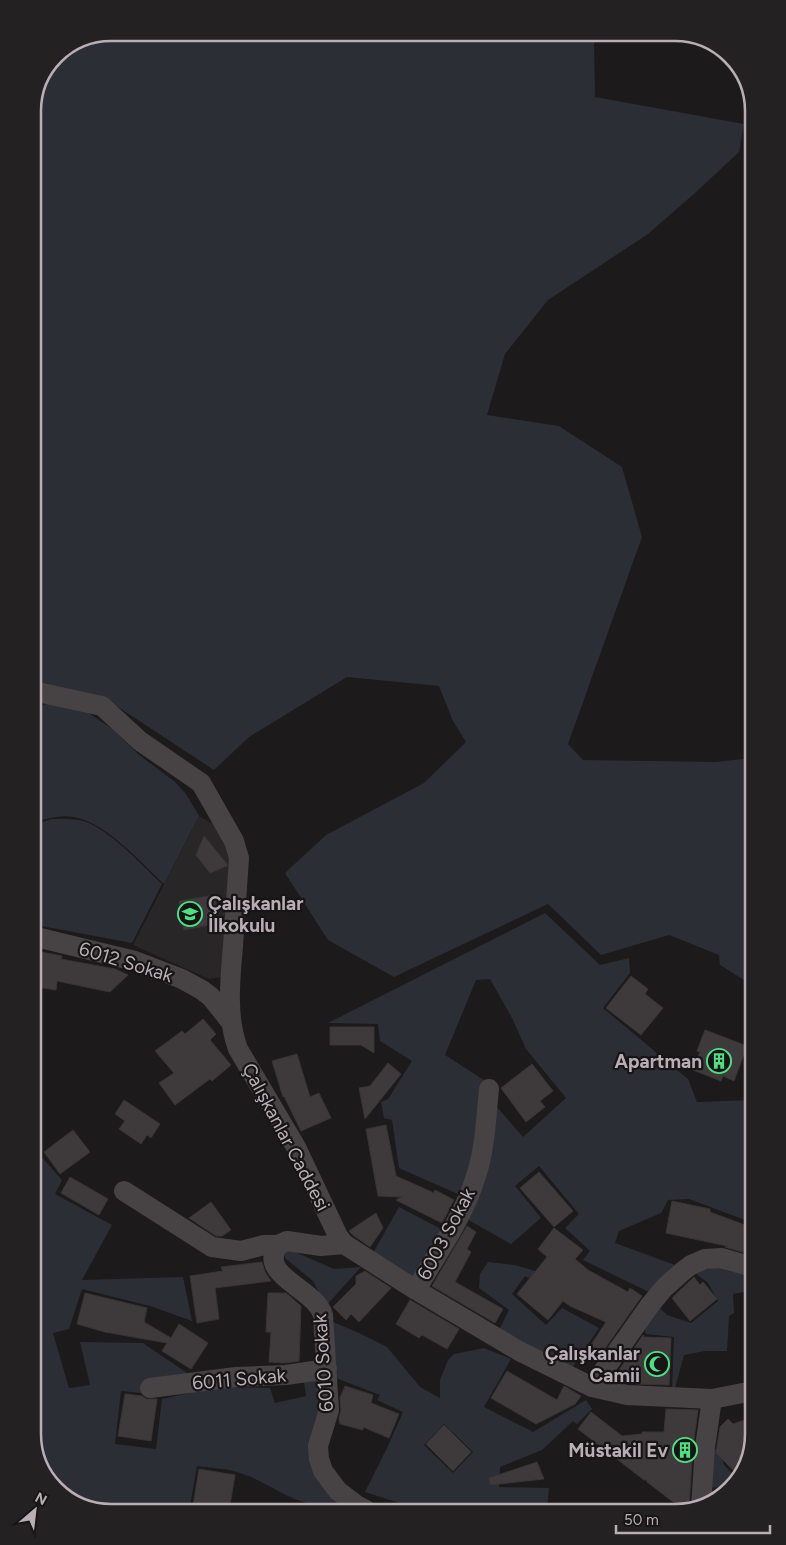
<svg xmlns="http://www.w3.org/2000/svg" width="786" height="1545" font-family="Figtree,sans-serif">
<rect width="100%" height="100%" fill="#1c1a1a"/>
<!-- built -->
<path fill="#292627" d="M199,816L216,826L235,857L227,976L209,979L133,945Z"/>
<!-- green -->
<path fill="#2c2e35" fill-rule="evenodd" d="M112,33H594L595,97L744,124L739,152L695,193L648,234L548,300L505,354L487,415L559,426L622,467L642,537L568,744L583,760L716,762L751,758L752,985L720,965L719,955L669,935L601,955L548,904L394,977L328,940L285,873L326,835L424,783L466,742L453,721L439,686L347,677L249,737L214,770L106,699L35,686L33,107L56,55Z
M54,703L84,710L114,730L138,754L175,782L186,794L199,816L164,884C140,862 107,823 74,817C61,815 48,818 36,822L35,706Z
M52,819C65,819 79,818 91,824C118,838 140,864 162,884L132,943L36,925V824Z
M545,913L600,965L629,958L630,973L603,1008L688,1079L697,1102L752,1100L753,1223L689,1199L668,1200L661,1213L619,1231L615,1243L675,1265L651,1293L583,1260L590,1251L565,1228L579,1214L539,1166L515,1186L541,1218L511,1244L465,1218L497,1107L523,1137L566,1098L526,1049L512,1018L490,979L476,980L445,1055L487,1082L474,1160L460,1195L399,1168L392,1120L384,1118L381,1102L388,1099L412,1061L380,1041L378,1024L328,1023Z
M38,1153L62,1180L55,1194L112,1225L82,1280L183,1277L192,1321L150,1306L82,1289L69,1329L53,1333L69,1388L90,1385L80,1342L143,1343L193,1377L142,1393L121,1391L115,1444L156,1449L162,1399L199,1391L232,1387L270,1388L275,1403L306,1396L304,1382L318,1378L319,1421L338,1503C298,1512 275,1484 240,1473C226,1468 211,1468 197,1466L189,1512H107L68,1499L38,1444Z
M399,1207L443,1230L415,1278L373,1253Z
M285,1251H293L334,1269L361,1267L326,1306L313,1281L286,1259L284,1255Z
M488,1262L515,1265L552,1276L544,1287L525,1276L512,1294L546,1325L562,1308L599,1328L572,1368L499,1330L509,1310L479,1288L480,1274Z
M716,1266H730L753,1277V1290L733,1294L734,1313L729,1316L727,1351H705L684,1355L675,1388H672L674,1337L646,1334L643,1327L660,1308L667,1315L691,1323L718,1301L708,1283L695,1273Z
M333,1322L359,1333L387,1347L420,1387L440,1398V1380L448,1360L454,1354L484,1348L511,1359L484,1407L533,1432L586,1400L592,1409L577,1424L573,1421L542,1450L500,1467L499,1487L549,1488L547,1508L418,1509L365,1492L387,1448L403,1412L377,1400L380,1395L336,1378ZM444,1424L473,1452L453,1473L424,1445Z
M711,1445L721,1454L724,1465L738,1479L729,1486L708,1488Z"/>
<!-- building -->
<path fill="#3e3a3c" stroke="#373435" d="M204,836L227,864V866L210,873L196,855Z
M214,895L219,923L184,930L179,901Z
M36,951L62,956L61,959L115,969L128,975L110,992L57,981L56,990L36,987Z
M631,976L648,989L645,994L663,1008L641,1035L606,1008Z
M203,1019L216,1034L210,1040L231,1065L212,1081L210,1079L175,1105L159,1083L174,1073L155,1051L182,1031L185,1034Z
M330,1027H374V1053L361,1045H330Z
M705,1030L747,1046L734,1081L723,1076L721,1081L693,1070L700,1052L697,1051Z
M297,1054L310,1097L319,1093L331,1118L301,1131L284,1096L283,1097L272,1061Z
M388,1063L401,1074L365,1119L359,1088L370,1086Z
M532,1064L553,1091L540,1101L545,1107L526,1122L501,1088Z
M124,1100L160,1124L151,1138L147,1135L141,1144L119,1129L125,1121L115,1114Z
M386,1125L396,1176L434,1193L435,1190L454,1200L442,1223L396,1200L402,1197L378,1196L366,1129Z
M73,1130L90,1152L60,1174L44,1152Z
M539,1172L573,1211L554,1227L520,1188Z
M70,1177L108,1199L99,1215L61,1193Z
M672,1201L710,1209V1212L753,1228V1255L725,1247L727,1246L666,1233Z
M211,1202L231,1230L222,1236H216L189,1218Z
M376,1213L383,1228L370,1247L354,1236L349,1231Z
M467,1226L476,1232L467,1249L471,1252L455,1282L503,1309L495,1323L432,1286Z
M554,1228L583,1250L575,1259L588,1270L628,1292L630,1288L642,1296L596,1361L591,1358L595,1352L589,1348L606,1322L570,1306L563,1301L548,1320L517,1294L547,1257L538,1249Z
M262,1262L265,1272L271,1281L215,1288L219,1319L197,1323L190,1276L223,1271L221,1267Z
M365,1271L391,1288L359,1322L351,1314L346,1320L333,1307L356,1284V1276Z
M694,1277L700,1285L703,1282L717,1299L690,1321L672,1298Z
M85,1293L147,1308L144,1322L171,1338L179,1324L208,1343L191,1369L162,1351L167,1343L105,1332L77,1324Z
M268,1293H286L301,1306L299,1361L284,1363L269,1362L271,1332H266Z
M410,1300L459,1329L447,1349L422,1335L419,1338L396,1324Z
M643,1335L644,1337L671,1338L669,1385L637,1384L615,1376Z
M507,1371L557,1400L564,1386L581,1396L575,1404L536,1424L491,1398Z
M345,1386L373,1395L371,1403L399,1414L389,1438L363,1427V1430L340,1424L339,1418L341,1410L340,1398Z
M125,1394L142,1396L146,1399H157L151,1441L118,1436Z
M666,1409L698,1410L693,1446L689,1506L677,1505L647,1482V1480H644L578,1429L591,1412L622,1436L642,1434V1432H664Z
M753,1417L754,1434L740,1477L716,1453L720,1427L728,1419L733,1424Z
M444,1425L471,1452L453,1471L426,1444Z
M537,1462L544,1479L490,1485L489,1478Z
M199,1469L235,1475L229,1511L192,1512Z"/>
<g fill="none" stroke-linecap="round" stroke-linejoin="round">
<!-- minor -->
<path stroke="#474244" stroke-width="20" d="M35,695L42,693L102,706L140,741L201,783L234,841L239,858C237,887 235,917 233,946C230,981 226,1016 238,1049L296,1147L338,1236L344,1244L416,1290L519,1351L592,1387L627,1395L712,1399L753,1391
M36,937L135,961L182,979L202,990L211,997L230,1021
M124,1191L212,1247L241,1251L264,1245H278
M278,1245C257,1276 315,1288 323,1315L329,1410L318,1446L319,1459L323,1471L338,1491L358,1506L366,1510
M278,1245L287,1241L321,1246L344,1244
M416,1290C436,1255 463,1218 475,1179C485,1151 486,1119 489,1089
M592,1387L650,1305L664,1288L683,1271L691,1265L705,1259L721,1258L753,1267
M150,1388L236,1377L286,1375L327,1369
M701,1507L705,1447L712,1399"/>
</g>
<!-- icons -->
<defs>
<symbol id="school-ring" viewBox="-11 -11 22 22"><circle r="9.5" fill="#171515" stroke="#4de183" stroke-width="1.5"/><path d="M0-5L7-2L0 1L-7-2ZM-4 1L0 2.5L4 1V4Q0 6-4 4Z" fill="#4de183"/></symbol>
<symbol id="building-ring" viewBox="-11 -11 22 22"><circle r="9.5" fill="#171515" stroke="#4de183" stroke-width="1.5"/><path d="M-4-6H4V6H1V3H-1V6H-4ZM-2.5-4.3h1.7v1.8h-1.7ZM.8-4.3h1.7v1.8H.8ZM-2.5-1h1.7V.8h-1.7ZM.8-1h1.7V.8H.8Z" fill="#4de183"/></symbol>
<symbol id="mosque-ring" viewBox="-11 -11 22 22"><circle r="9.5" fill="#171515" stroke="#4de183" stroke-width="1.5"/><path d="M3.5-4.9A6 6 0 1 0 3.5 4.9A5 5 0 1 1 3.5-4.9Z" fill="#4de183"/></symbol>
</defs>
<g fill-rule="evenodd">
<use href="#school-ring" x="176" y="900" width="28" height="28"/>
<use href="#building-ring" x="705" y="1047" width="28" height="28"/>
<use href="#mosque-ring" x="643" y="1350" width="28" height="28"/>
<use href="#building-ring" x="671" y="1436" width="28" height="28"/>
</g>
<g text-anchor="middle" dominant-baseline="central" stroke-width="4.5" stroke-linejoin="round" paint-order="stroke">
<!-- poi labels -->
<g font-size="19" font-weight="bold" fill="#baaeb5" stroke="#171515" text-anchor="end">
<text x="208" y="903" text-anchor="start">Çalışkanlar<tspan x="208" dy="22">İlkokulu</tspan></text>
<text x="702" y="1061">Apartman</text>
<text x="640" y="1353">Çalışkanlar<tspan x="640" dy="22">Camii</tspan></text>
<text x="668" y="1450">Müstakil Ev</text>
</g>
<!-- street labels -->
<g font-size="19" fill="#baaeb5" stroke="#171515">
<text transform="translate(126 962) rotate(17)">6012 Sokak</text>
<text transform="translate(286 1137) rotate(62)">Çalışkanlar Caddesi</text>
<text transform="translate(446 1234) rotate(-62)">6003 Sokak</text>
<text transform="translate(323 1363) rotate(-94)">6010 Sokak</text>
<text transform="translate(239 1379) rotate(-5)">6011 Sokak</text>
</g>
</g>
<!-- crop -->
<path d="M0 0H786V1545H0ZM111 41H675A70 70 0 0 1 745 111V1434A70 70 0 0 1 675 1504H111A70 70 0 0 1 41 1434V111A70 70 0 0 1 111 41Z" fill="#242122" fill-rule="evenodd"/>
<path fill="none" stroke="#baaeb5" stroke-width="2.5" d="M111 41H675A70 70 0 0 1 745 111V1434A70 70 0 0 1 675 1504H111A70 70 0 0 1 41 1434V111A70 70 0 0 1 111 41Z"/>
<!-- north arrow -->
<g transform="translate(35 1510) rotate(28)" stroke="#171515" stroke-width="4" paint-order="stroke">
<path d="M0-4L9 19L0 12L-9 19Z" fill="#baaeb5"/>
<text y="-8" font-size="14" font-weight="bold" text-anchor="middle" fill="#baaeb5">N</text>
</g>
<!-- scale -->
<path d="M616 1525v8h154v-8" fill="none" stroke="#baaeb5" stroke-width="2.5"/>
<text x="624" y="1525" font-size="15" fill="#baaeb5" stroke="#171515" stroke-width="4" paint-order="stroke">50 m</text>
</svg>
